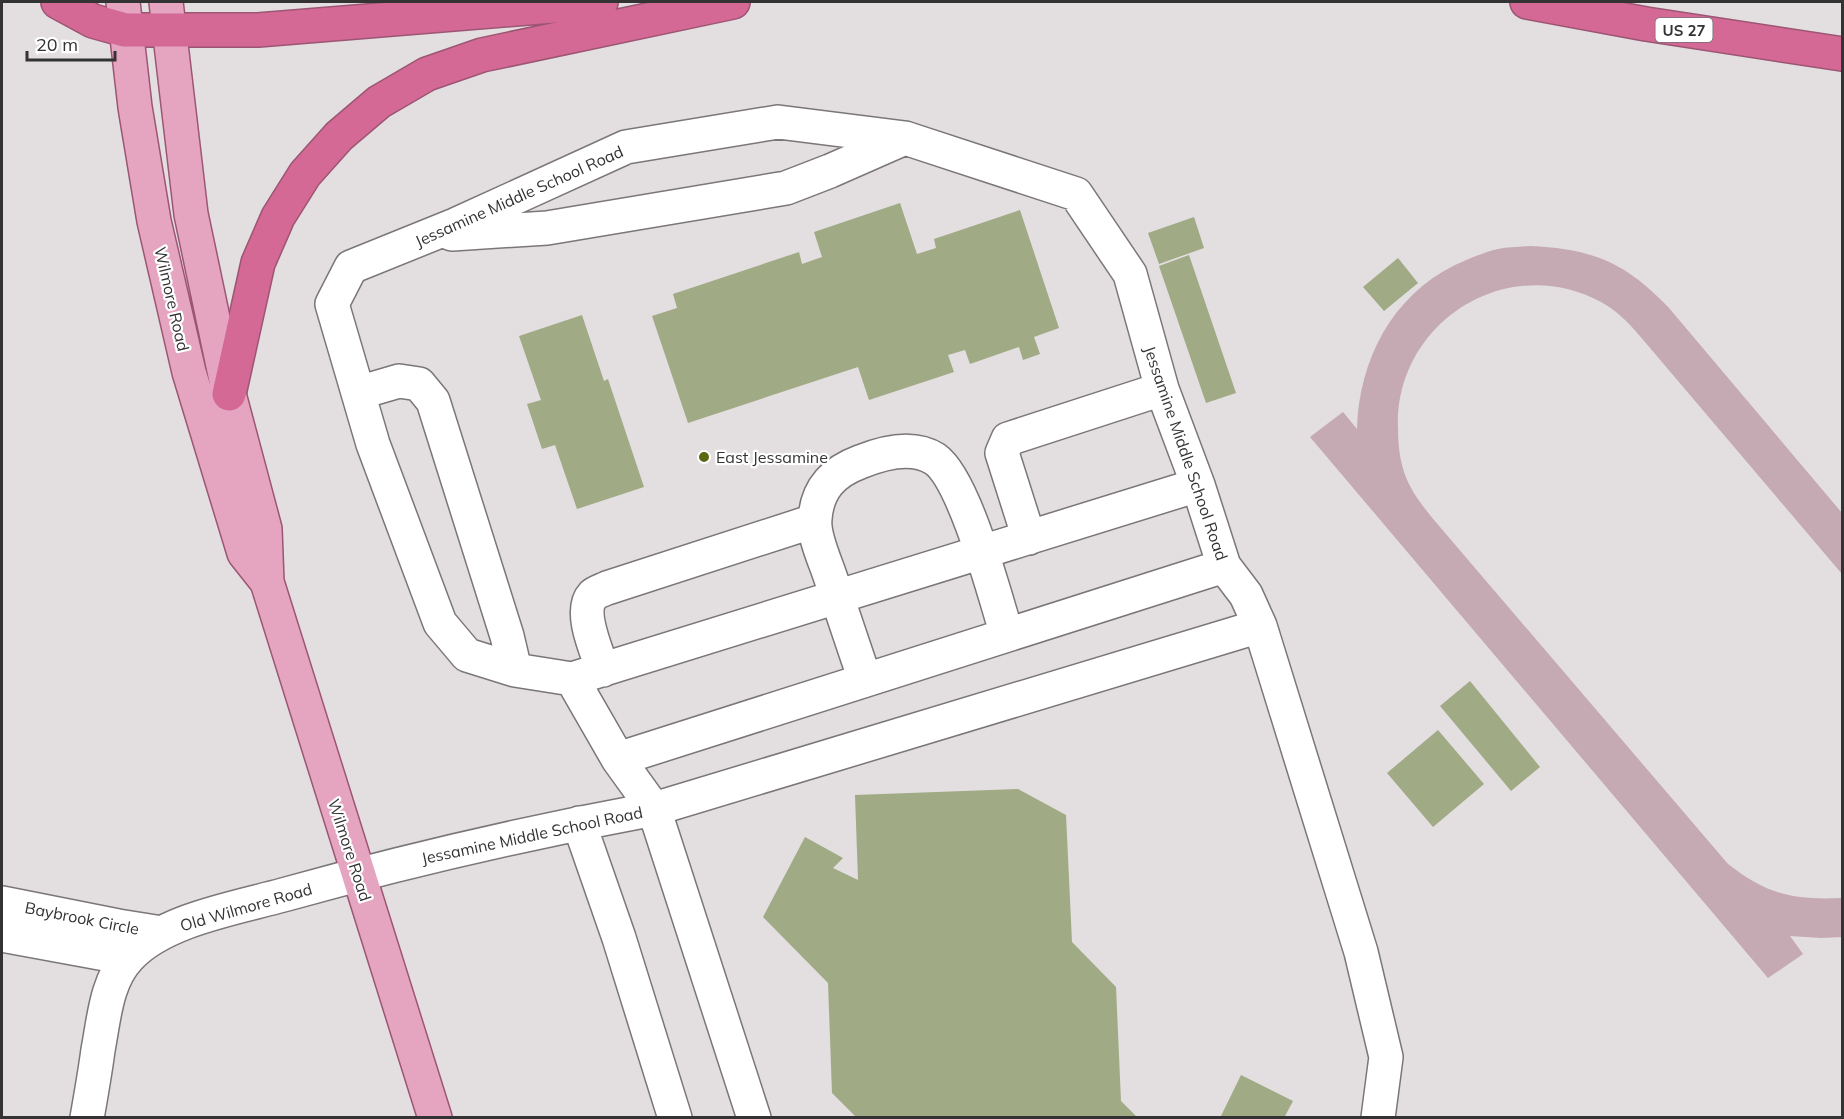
<svg xmlns="http://www.w3.org/2000/svg" width="1844" height="1119" font-family="Mulish,sans-serif">
<rect width="100%" height="100%" fill="#e3dee0"/>
<!-- green -->
<path fill="#c5a9b3" d="M1530,246C1593,249 1625,262 1669,308L1842,513V574L1639,335C1628,322 1616,310 1601,302C1507,251 1394,323 1398,429C1398,449 1401,469 1410,486C1416,498 1426,510 1434,520L1728,864C1768,895 1793,900 1842,898V937L1821,938L1790,936L1803,954L1768,978L1310,437L1343,412L1357,429C1359,360 1392,296 1455,265C1469,259 1484,252 1498,249C1508,247 1520,247 1530,246Z"/>
<!-- building -->
<path fill="#a0aa85" d="M900,203L917,254L936,248L934,239L1020,210L1059,328L1034,337L1040,354L1023,360L1019,347L970,364L965,350L948,355L954,372L869,400L858,367L688,423L652,316L677,308L673,294L799,252L802,264L822,257L814,232Z
M1194,217L1204,248L1159,264L1148,233Z
M1189,255L1236,393L1206,403L1159,266Z
M1398,258L1418,283L1384,311L1363,287Z
M582,315L604,381L608,379L644,487L577,509L555,445L542,449L527,404L541,400L519,336Z
M1470,681L1540,767L1511,791L1440,706Z
M1438,730L1484,784L1433,827L1387,773Z
M1018,789L1066,815L1072,942L1116,987L1121,1101L1138,1118H857L832,1093L828,983L763,917L805,837L843,858L833,868L858,880L855,795Z
M1241,1075L1293,1101L1284,1118H1220Z"/>
<g fill="none" stroke-linecap="round" stroke-linejoin="round">
<defs>
<path id="minor" d="M452,234L547,228L786,188L830,171L905,138
M358,393L399,381L419,384L433,401L507,636L515,670
M1029,538L1002,453L1008,439L1162,389
M603,670C597,652 578,611 593,595C596,592 603,590 607,588L814,521
M572,679L1198,485
M865,680C853,645 842,611 830,576C825,561 813,535 815,519C817,489 833,472 860,462C882,453 913,445 935,459C965,480 995,597 1007,635
M618,759L1224,566
M579,823L619,938L675,1118
M2,903L118,926L162,933
M2,935L127,958
M87,1118C91,1095 95,1073 98,1050C104,1019 106,981 129,957C163,920 236,908 283,895C405,861 530,832 654,809L618,759L572,679L515,670L467,655L440,623L373,444L332,304L351,267L455,225L626,147L778,122L905,138L1076,194L1130,274L1162,389L1198,485L1224,566L1246,595L1260,626L1361,952L1386,1057L1378,1118
M754,1118L654,809L1260,626"/>
<path id="major" d="M123,2L135,107L154,221L189,372L244,553L267,582
M166,2L191,214L229,394L265,529L267,582L435,1118"/>
<path id="highway" d="M58,2L93,21L125,30H258L601,2
M1527,2L1646,24L1842,54
M229,394L258,263L278,217L305,174L339,136L379,102L427,74L482,55L733,2"/>
</defs>
<!-- minor casing -->
<use href="#minor" stroke="#7b7678" stroke-width="36"/>
<!-- major casing -->
<use href="#major" stroke="#9c5673" stroke-width="36"/>
<!-- highway casing -->
<use href="#highway" stroke="#9c5673" stroke-width="36"/>
<!-- minor -->
<use href="#minor" stroke="#fff" stroke-width="33"/>
<!-- major -->
<use href="#major" stroke="#e5a5c0" stroke-width="33"/>
<!-- highway -->
<use href="#highway" stroke="#d46996" stroke-width="33"/>
</g>
<!-- markers -->
<circle fill="#596811" stroke="#fff" stroke-width="2" cx="704" cy="457" r="6"/>
<g text-anchor="middle" dominant-baseline="central" stroke-width="4.5" stroke-linejoin="round" paint-order="stroke">
<!-- shield labels -->
<rect fill="#fff" stroke="#717070" stroke-width="1.5" x="1655.5" y="18" width="57" height="24" rx="4.5"/>
<g font-size="15" font-weight="bold" fill="#343333">
<text x="1684" y="30">US 27</text>
</g>
<!-- street labels -->
<g font-size="16" fill="#343333" stroke="#fff">
<text transform="translate(519 196) rotate(-24)">Jessamine Middle School Road</text>
<text transform="translate(172 299) rotate(77)">Wilmore Road</text>
<text transform="translate(1186 453) rotate(71)">Jessamine Middle School Road</text>
<text transform="translate(532 835) rotate(-12)">Jessamine Middle School Road</text>
<text transform="translate(350 850) rotate(72)">Wilmore Road</text>
<text transform="translate(246 907) rotate(-16)">Old Wilmore Road</text>
<text transform="translate(82 918) rotate(11)">Baybrook Circle</text>
</g>
<!-- poi labels -->
<g font-size="16" fill="#343333" stroke="#fff" text-anchor="start">
<text x="716" y="457">East Jessamine</text>
</g>
</g>
<!-- border -->
<rect width="1844" height="1119" fill="none" stroke="#343333" stroke-width="6"/>
<!-- scale -->
<path d="M27 51v9h88v-9" fill="none" stroke="#343333" stroke-width="3"/>
<text x="36" y="51" font-size="18" fill="#343333" stroke="#ffffff" stroke-width="4.5" paint-order="stroke">20 m</text>
</svg>
